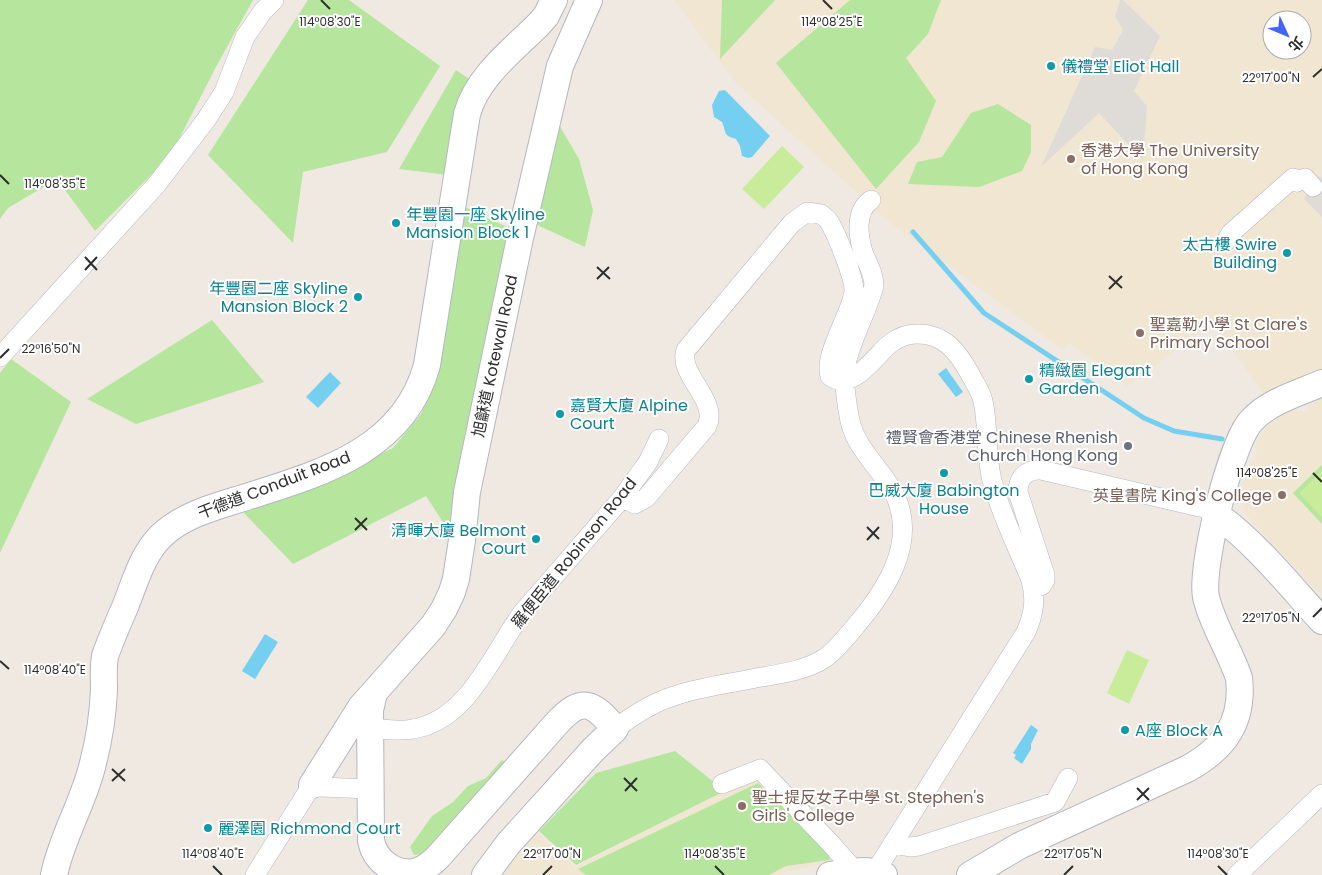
<svg xmlns="http://www.w3.org/2000/svg" width="1322" height="875" font-family="Poppins,'Noto Sans TC',sans-serif">
<rect width="100%" height="100%" fill="#efe9e1"/>
<!-- education -->
<path fill="#f0e6d1" fill-rule="evenodd" d="M674,0H1322V371L1263,393L1213,323L1127,386L1069,343L1062,349L888,221L735,82ZM1272,20H1302V50H1272Z
M1322,397V596L1243,512L1245,505L1241,493L1246,468L1257,457L1255,445L1265,428L1285,411L1294,409L1304,412L1317,399Z
M752,778H760L836,862L788,871L781,875H503L517,856L538,833L575,867Z"/>
<!-- green -->
<path fill="#b6e59e" d="M0,0H253L217,65L179,139L161,165L95,231L57,179L8,208L0,219Z
M308,0H349L440,66L387,152L303,172L293,243L208,155Z
M722,0H775L720,59Z
M850,0H941L928,34L906,58L936,101L919,142L876,189L776,63Z
M456,70L472,81L448,175L399,169Z
M998,104L1031,125V152L1022,171L979,187L908,184L917,162L942,157L971,113Z
M559,125L579,159L593,210L585,247L535,224Z
M465,207L513,230L450,533L426,496L293,564L243,512L268,504L393,448L421,414L437,379Z
M212,320L264,382L136,424L87,399Z
M11,359L71,402L0,553V373Z
M1322,465V524L1293,493Z
M675,751L725,791L576,865L539,831L596,773Z
M502,760L508,765L427,854L414,855L410,847L432,816L453,802L468,786L486,778Z
M758,783L830,854L829,860L786,866L769,875H586L578,869Z"/>
<!-- pitch -->
<path fill="#c9ec9a" d="M782,146L804,167L764,209L742,189Z
M1322,471V517L1299,493Z
M1127,650L1149,660L1129,704L1107,693Z"/>
<!-- plaza -->
<path fill="#dfdcd8" d="M1120,0H1123L1160,36L1134,91L1147,106L1143,160L1099,113L1041,167L1095,47L1112,50L1123,30L1115,17Z
M1320,176L1322,178V217L1304,199Z"/>
<!-- water -->
<path fill="#75cff0" d="M725,90L770,136L752,157L748,158L742,156L740,146L736,139C722,135 727,133 722,122L714,117L712,105L719,91Z
M946,368L963,392L956,397L938,374Z
M330,372L341,383L318,408L306,397Z
M265,634L278,642L255,679L242,671Z
M1031,725L1038,730L1031,744V749L1022,764L1014,758L1016,755L1013,753Z"/>
<g fill="none" stroke-linecap="round" stroke-linejoin="round">
<!-- stream -->
<path stroke="#75cff0" stroke-width="5" d="M913,232L984,313L1144,418L1174,431L1222,439"/>
<defs>
<path id="street" d="M1226,241L1231,233L1293,178L1297,182L1305,178L1313,187
M0,357L157,184L206,120L224,92L245,37L263,11L274,0
M622,498L635,504L646,498L707,426C719,400 677,374 686,350L792,223L807,212L821,214L828,220C836,232 855,279 854,292C851,314 823,356 830,376C853,393 876,354 891,343C898,338 907,334 916,334C944,333 958,352 970,374C975,383 981,392 983,401C989,429 985,457 993,484C1002,517 1018,548 1031,580C1036,599 1034,614 1026,632L875,872
M1033,589L1042,585L1045,580V575L1018,492C1018,477 1027,469 1041,470L1204,508L1217,515
M370,728C384,729 399,732 413,729C469,720 493,652 523,612L622,498L648,462L659,439
M615,729C632,716 650,704 671,697C698,687 728,684 756,678C779,674 805,671 825,658C836,650 845,639 854,628C884,593 918,544 895,495C882,469 857,451 850,421C847,406 843,380 846,364C852,337 867,312 874,286C874,273 867,263 863,252C858,235 855,211 871,200
M722,784L760,769L833,846L854,870
M893,844L910,847L919,846L1055,802L1068,778
M255,875L312,785L320,787L370,789
M1237,875L1322,794"/>
<path id="secondary" d="M1217,515C1257,544 1289,585 1322,621
M374,693L370,710L371,840C374,859 393,875 414,872C424,870 431,864 438,857L557,723C582,696 593,702 615,729L593,750L508,844L485,875
M312,785L361,707L433,626L444,609L452,592L456,579L462,540L467,492L520,238L560,66L589,0
M54,875C62,836 84,802 93,763C99,740 103,714 104,690C104,679 103,667 105,656C111,639 118,623 125,607C135,582 142,555 161,536C183,515 214,507 243,498C319,474 404,451 427,365L467,114C477,77 512,51 539,24L546,16L554,0
M830,875C848,872 866,868 884,875
M970,875L1019,846L1187,769C1224,749 1244,722 1239,678C1230,651 1212,624 1206,597C1200,567 1231,441 1252,420C1270,401 1299,393 1322,383"/>
</defs>
<!-- street casing -->
<use href="#street" stroke="#b4b7c1" stroke-width="20"/>
<!-- secondary casing -->
<use href="#secondary" stroke="#b4b7c1" stroke-width="28"/>
<!-- street -->
<use href="#street" stroke="#fff" stroke-width="19"/>
<!-- secondary -->
<use href="#secondary" stroke="#fff" stroke-width="26"/>
</g>
<!-- ticks -->
<path fill="none" stroke="#2e2e2e" stroke-width="2" d="M321,0L330,9M823,0L832,9M1313,77L1322,69M0,175L9,184M85,257L97,270M597,267L610,279M85,270L97,257M1109,276L1122,288M597,279L609,267M1109,289L1122,276M0,358L9,349M1313,473L1322,482M355,518L367,530M867,527L879,539M355,530L367,518M867,540L879,527M1313,617L1322,608M0,661L9,669M112,769L125,781M624,778L637,791M112,781L125,769M1137,788L1149,800M625,791L637,778M1137,800L1149,788M213,866L222,875M715,866L724,875M1218,866L1227,875M543,875L552,866M1064,875L1073,866"/>
<!-- markers -->
<g fill="#0f9aa8" stroke="#fff" stroke-width="2">
<circle cx="1051" cy="66" r="5"/>
<circle cx="396" cy="223" r="5"/>
<circle cx="1287" cy="253" r="5"/>
<circle cx="358" cy="297" r="5"/>
<circle cx="1029" cy="379" r="5"/>
<circle cx="560" cy="414" r="5"/>
<circle cx="944" cy="473" r="5"/>
<circle cx="536" cy="539" r="5"/>
<circle cx="1125" cy="730" r="5"/>
<circle cx="208" cy="828" r="5"/>
</g>
<g fill="#8d6e63" stroke="#fff" stroke-width="2">
<circle cx="1071" cy="159" r="5"/>
<circle cx="1140" cy="333" r="5"/>
<circle cx="1282" cy="495" r="5"/>
<circle cx="742" cy="806" r="5"/>
</g>
<circle fill="#6b7280" stroke="#fff" stroke-width="2" cx="1128" cy="446" r="5"/>
<g text-anchor="middle" dominant-baseline="central" stroke-width="4" stroke-linejoin="round" paint-order="stroke">
<!-- culture labels -->
<g font-size="16" fill="#0d838f" stroke="#fff" text-anchor="start">
<text x="1061" y="66">儀禮堂 Eliot Hall</text>
<text x="406" y="214">年豐園一座 Skyline<tspan x="406" dy="18">Mansion Block 1</tspan></text>
<text x="1277" y="244" text-anchor="end">太古樓 Swire<tspan x="1277" dy="18">Building</tspan></text>
<text x="348" y="288" text-anchor="end">年豐園二座 Skyline<tspan x="348" dy="18">Mansion Block 2</tspan></text>
<text x="1039" y="370">精緻園 Elegant<tspan x="1039" dy="18">Garden</tspan></text>
<text x="570" y="405">嘉賢大廈 Alpine<tspan x="570" dy="18">Court</tspan></text>
<text x="944" y="490" text-anchor="middle">巴威大廈 Babington<tspan x="944" dy="18">House</tspan></text>
<text x="526" y="530" text-anchor="end">清暉大廈 Belmont<tspan x="526" dy="18">Court</tspan></text>
<text x="1135" y="730">A座 Block A</text>
<text x="218" y="828">麗澤園 Richmond Court</text>
</g>
<!-- education labels -->
<g font-size="16" fill="#785e54" stroke="#fff" text-anchor="start">
<text x="1081" y="150">香港大學 The University<tspan x="1081" dy="18">of Hong Kong</tspan></text>
<text x="1150" y="324">聖嘉勒小學 St Clare's<tspan x="1150" dy="18">Primary School</tspan></text>
<text x="1272" y="495" text-anchor="end">英皇書院 King's College</text>
<text x="752" y="797">聖士提反女子中學 St. Stephen's<tspan x="752" dy="18">Girls' College</tspan></text>
</g>
<!-- street labels -->
<g font-size="16" fill="#2e2e2e" stroke="#fff">
<text transform="translate(495 356) rotate(-78)">旭龢道 Kotewall Road</text>
<text transform="translate(274 485) rotate(-21)">干德道 Conduit Road</text>
<text transform="translate(574 553) rotate(-51)">羅便臣道 Robinson Road</text>
</g>
<!-- worship labels -->
<g font-size="16" fill="#5b616d" stroke="#fff" text-anchor="end">
<text x="1118" y="437">禮賢會香港堂 Chinese Rhenish<tspan x="1118" dy="18">Church Hong Kong</tspan></text>
</g>
</g>
<g font-size="12" text-anchor="middle" fill="#2e2e2e" stroke="#fff" stroke-width="4" stroke-linejoin="round" paint-order="stroke">
<text x="330" y="26">114°08'30"E</text>
<text x="832" y="26">114°08'25"E</text>
<text x="1271" y="82">22°17'00"N</text>
<text x="55" y="188">114°08'35"E</text>
<text x="51" y="353">22°16'50"N</text>
<text x="1267" y="477">114°08'25"E</text>
<text x="1271" y="622">22°17'05"N</text>
<text x="55" y="674">114°08'40"E</text>
<text x="552" y="858">22°17'00"N</text>
<text x="1073" y="858">22°17'05"N</text>
<text x="213" y="858">114°08'40"E</text>
<text x="715" y="858">114°08'35"E</text>
<text x="1218" y="858">114°08'30"E</text>
</g>
<!-- north arrow -->
<g transform="translate(1287 35) rotate(134)"><circle r="24" fill="#ffffff" stroke="#ababab"/>
<path d="M0-4L9 19L0 12L-9 19Z" fill="#4264fb"/>
<text y="-8" font-size="14" font-weight="bold" text-anchor="middle" fill="#2e2e2e">北</text>
</g>
</svg>
